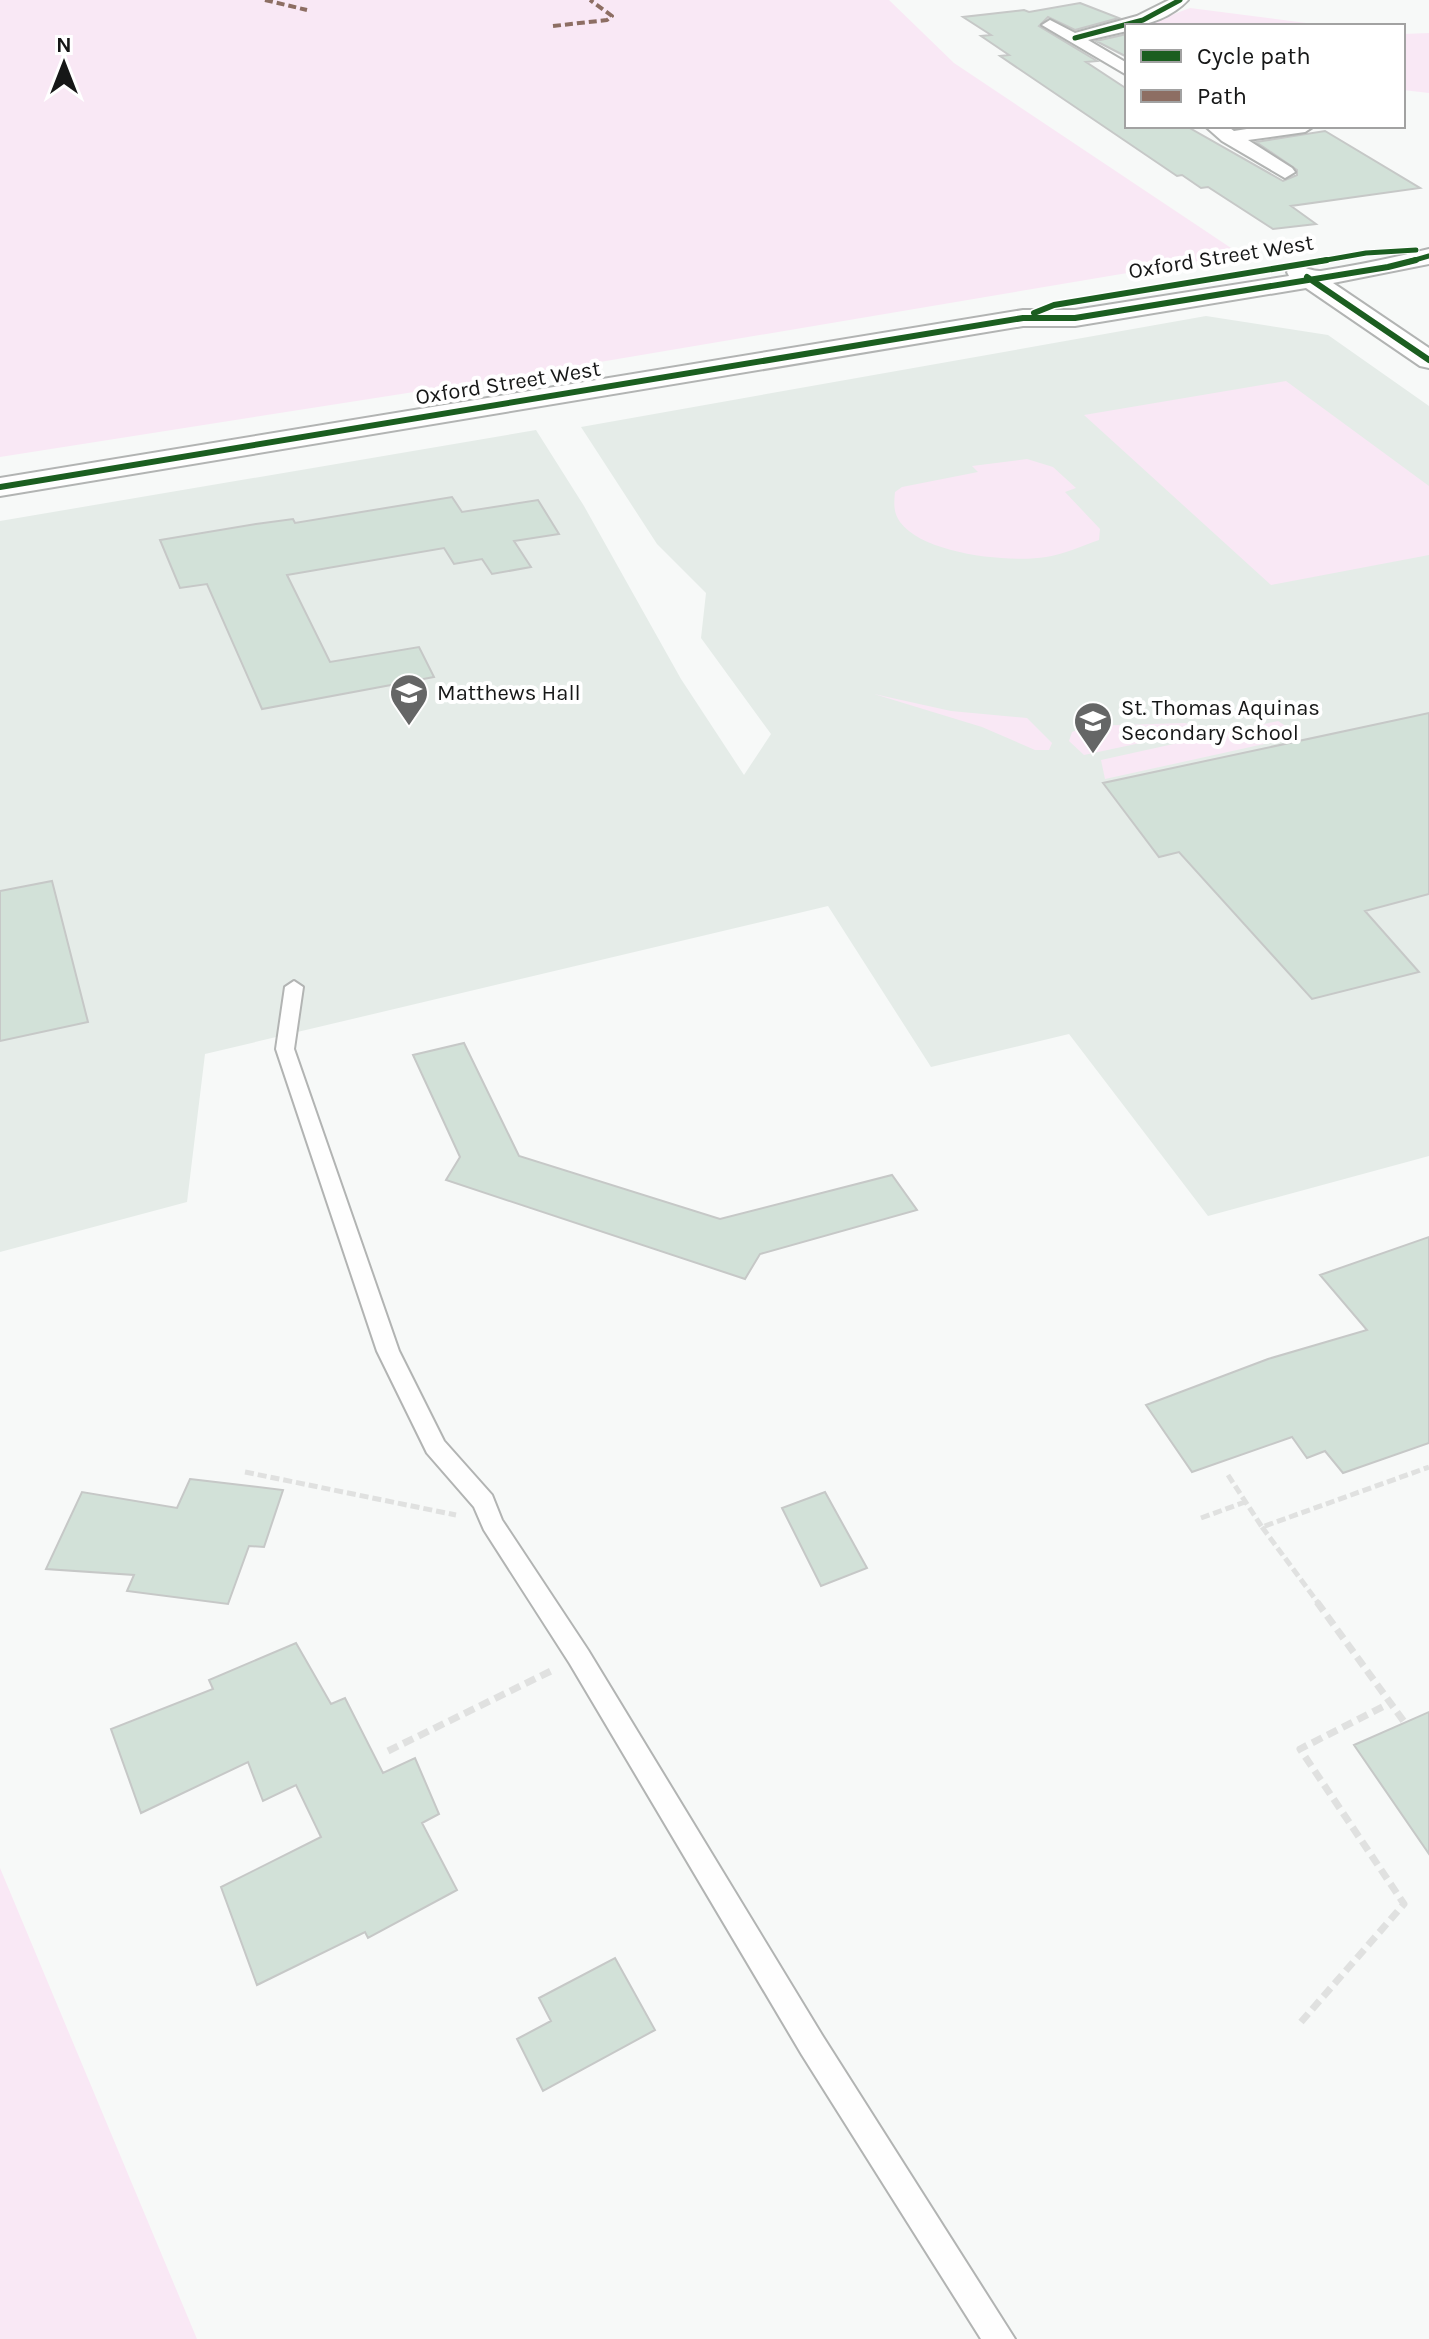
<svg xmlns="http://www.w3.org/2000/svg" width="1429" height="2339" font-family="Karla,sans-serif">
<rect width="100%" height="100%" fill="#f7f9f8"/>
<!-- built -->
<path fill="#e5ece8" d="M1206,316L1328,335L1429,406V1156L1208,1216L1069,1034L931,1067L828,906L205,1054L187,1202L0,1252V521L536,430L584,506L681,679L744,775L771,734L701,638L706,593L657,544L581,427Z"/>
<!-- green -->
<path fill="#f9e8f5" d="M0,0H889L954,63L1240,254L535,373L0,457Z
M1190,8L1329,26H1142Z
M1429,33V93L1403,90V34Z
M1286,381L1429,486V555L1271,585L1084,415Z
M1027,459L1053,467L1076,488L1065,492L1100,529L1099,540C1082,546 1064,554 1046,557C1009,563 923,554 900,522C893,512 894,503 895,492L902,487L978,472L972,466Z
M874,694L951,711L1027,718L1052,743L1049,750H1035L982,727Z
M1278,721L1301,736L1105,779L1101,760Z
M1185,723L1194,726L1192,732L1084,755L1069,741L1072,732L1088,726Z
M0,1868L197,2339H0Z"/>
<!-- building -->
<path fill="#d2e1d8" stroke="#c6c8c7" stroke-width="2" d="M1080,3L1119,18L1075,30L1048,17L1039,26L1097,61L1086,62L1127,89V126H1186L1283,181L1297,175V170L1256,142L1325,131L1420,188L1291,206L1316,224L1273,229L1208,187L1201,188L1182,175L1177,176L1000,56L1009,55L981,36L991,35L963,17L1024,10L1029,12Z
M1127,34V57L1096,41Z
M452,497L462,512L538,500L559,534L514,541L531,567L492,574L482,559L454,564L444,548L287,575L330,662L419,647L434,677L262,709L207,584L180,588L160,540L256,524L293,519L295,523Z
M1429,713V894L1365,911L1419,972L1312,999L1179,852L1159,857L1103,783Z
M52,881L88,1022L0,1041V891Z
M464,1043L519,1156L720,1219L892,1175L917,1210L760,1254L745,1279L446,1180L460,1157L413,1055Z
M1429,1237V1443L1343,1473L1325,1451L1307,1458L1292,1437L1192,1472L1146,1405L1268,1359L1367,1330L1320,1275Z
M190,1479L283,1490L264,1547L249,1546L228,1604L127,1591L134,1575L46,1569L82,1492L177,1508Z
M825,1492L867,1568L821,1586L782,1508Z
M296,1643L331,1704L345,1698L383,1773L415,1758L439,1814L422,1823L457,1890L368,1938L365,1932L257,1985L221,1887L321,1837L296,1785L263,1801L248,1762L141,1813L111,1729L213,1689L209,1680Z
M1429,1712V1854L1354,1745Z
M615,1958L655,2030L543,2091L517,2039L551,2021L539,1998Z"/>
<g fill="none" stroke-linecap="round" stroke-linejoin="round">
<defs>
<path id="lane" d="M294,981L303,987L294,1049L399,1351L444,1441L492,1495L502,1520L588,1650L822,2035L1015,2339H981L802,2055L570,1664L484,1530L474,1507L427,1453L377,1351L276,1049L285,987Z"/>
<path id="street" d="M1169,0H1188C1173,16 1149,26 1127,26V31L1088,40L1127,63V75L1042,25L1050,20L1075,33L1137,16Z
M1205,126H1227L1234,131L1266,126H1314L1305,132L1248,140L1292,168L1295,172L1285,178L1222,141Z"/>
<path id="secondary" d="M1429,249V264L1333,283L1429,348V368L1420,366L1306,288L1075,326H1023L0,496V478L1023,310H1075L1289,276L1287,272L1290,267C1303,264 1310,272 1321,271C1358,265 1393,258 1429,249Z"/>
</defs>
<!-- lane casing -->
<use href="#lane" stroke="#b2b4b3" stroke-width="4"/>
<!-- street casing -->
<use href="#street" stroke="#b2b4b3" stroke-width="4"/>
<!-- secondary casing -->
<use href="#secondary" stroke="#b2b4b3" stroke-width="4"/>
<!-- path-far1 -->
<path stroke="#e0e1e0" stroke-width="5" stroke-dasharray="9 4" stroke-linecap="butt" d="M245,1472L456,1515
M1228,1475L1262,1527L1429,1467
M1201,1518L1245,1502
M1262,1527L1319,1604"/>
<!-- path -->
<path stroke="#e0e1e0" stroke-width="7" stroke-dasharray="11 6" stroke-linecap="butt" d="M1317,1602L1405,1723
M388,1751L553,1670
M1301,2022L1404,1904L1300,1749L1390,1703"/>
<!-- lane -->
<use href="#lane" fill="#fefefe" fill-rule="evenodd"/>
<!-- street -->
<use href="#street" fill="#fefefe" fill-rule="evenodd"/>
<!-- secondary -->
<use href="#secondary" fill="#fefefe" fill-rule="evenodd"/>
<!-- quiet -->
<path stroke="#8d6e63" stroke-width="4" stroke-dasharray="8 4" stroke-linecap="butt" d="M265,0L307,10
M553,26L607,20L612,16L590,0"/>
<defs>
<path id="cycleway-far1" d="M1075,38L1143,20L1180,0
M1315,262L1366,253L1416,250
M1408,262L1429,256"/>
<path id="cycleway" d="M1307,277L1429,360
M1034,313L1054,305L1327,260
M0,487L1023,318H1075L1388,267L1416,260"/>
</defs>
<!-- cycleway-far1 casing -->
<use href="#cycleway-far1" stroke="#fff" stroke-width="7"/>
<!-- cycleway casing -->
<use href="#cycleway" stroke="#fff" stroke-width="9"/>
<!-- cycleway-far1 -->
<use href="#cycleway-far1" stroke="#1b5e20" stroke-width="5"/>
<!-- cycleway -->
<use href="#cycleway" stroke="#1b5e20" stroke-width="6"/>
</g>
<!-- icons -->
<defs>
<symbol id="school-pin" viewBox="-11 -11 22 30"><path d="M0 17L-7.5 6A9.5 9.5 0 1 1 7.5 6Z" fill="#656666" stroke="#fff"/><path d="M0-5L7-2L0 1L-7-2ZM-4 1L0 2.5L4 1V4Q0 6-4 4Z" fill="#fff"/></symbol>
</defs>
<g fill-rule="evenodd">
<use href="#school-pin" x="387" y="671" width="44" height="60"/>
<use href="#school-pin" x="1071" y="699" width="44" height="60"/>
</g>
<g text-anchor="middle" dominant-baseline="central" stroke-width="8" stroke-linejoin="round" paint-order="stroke">
<!-- far-street labels -->
<g font-size="22" fill="#161717" stroke="#fff">
<text transform="translate(1221 257) rotate(-9)">Oxford Street West</text>
<text transform="translate(508 383) rotate(-9)">Oxford Street West</text>
</g>
<!-- far-poi labels -->
<g font-size="22" fill="#161717" stroke="#fff" text-anchor="start">
<text x="437" y="693">Matthews Hall</text>
<text x="1121" y="708">St. Thomas Aquinas<tspan x="1121" dy="25">Secondary School</tspan></text>
</g>
</g>
<!-- legend -->
<rect x="1125" y="24" width="280" height="104" fill="#ffffff" stroke="#a2a2a2" stroke-width="2"/>
<rect x="1141" y="50" width="40" height="12" fill="#1b5e20" stroke="#a2a2a2" stroke-width="2"/>
<text x="1197" y="64" font-size="24" fill="#161717">Cycle path</text>
<rect x="1141" y="90" width="40" height="12" fill="#8d6e63" stroke="#a2a2a2" stroke-width="2"/>
<text x="1197" y="104" font-size="24" fill="#161717">Path</text>
<!-- north arrow -->
<g transform="translate(64 64)" stroke="#ffffff" stroke-width="6" paint-order="stroke">
<path d="M0-6L14 30L0 20L-14 30Z" fill="#161717"/>
<text y="-12" font-size="22" font-weight="bold" text-anchor="middle" fill="#161717">N</text>
</g>
</svg>
